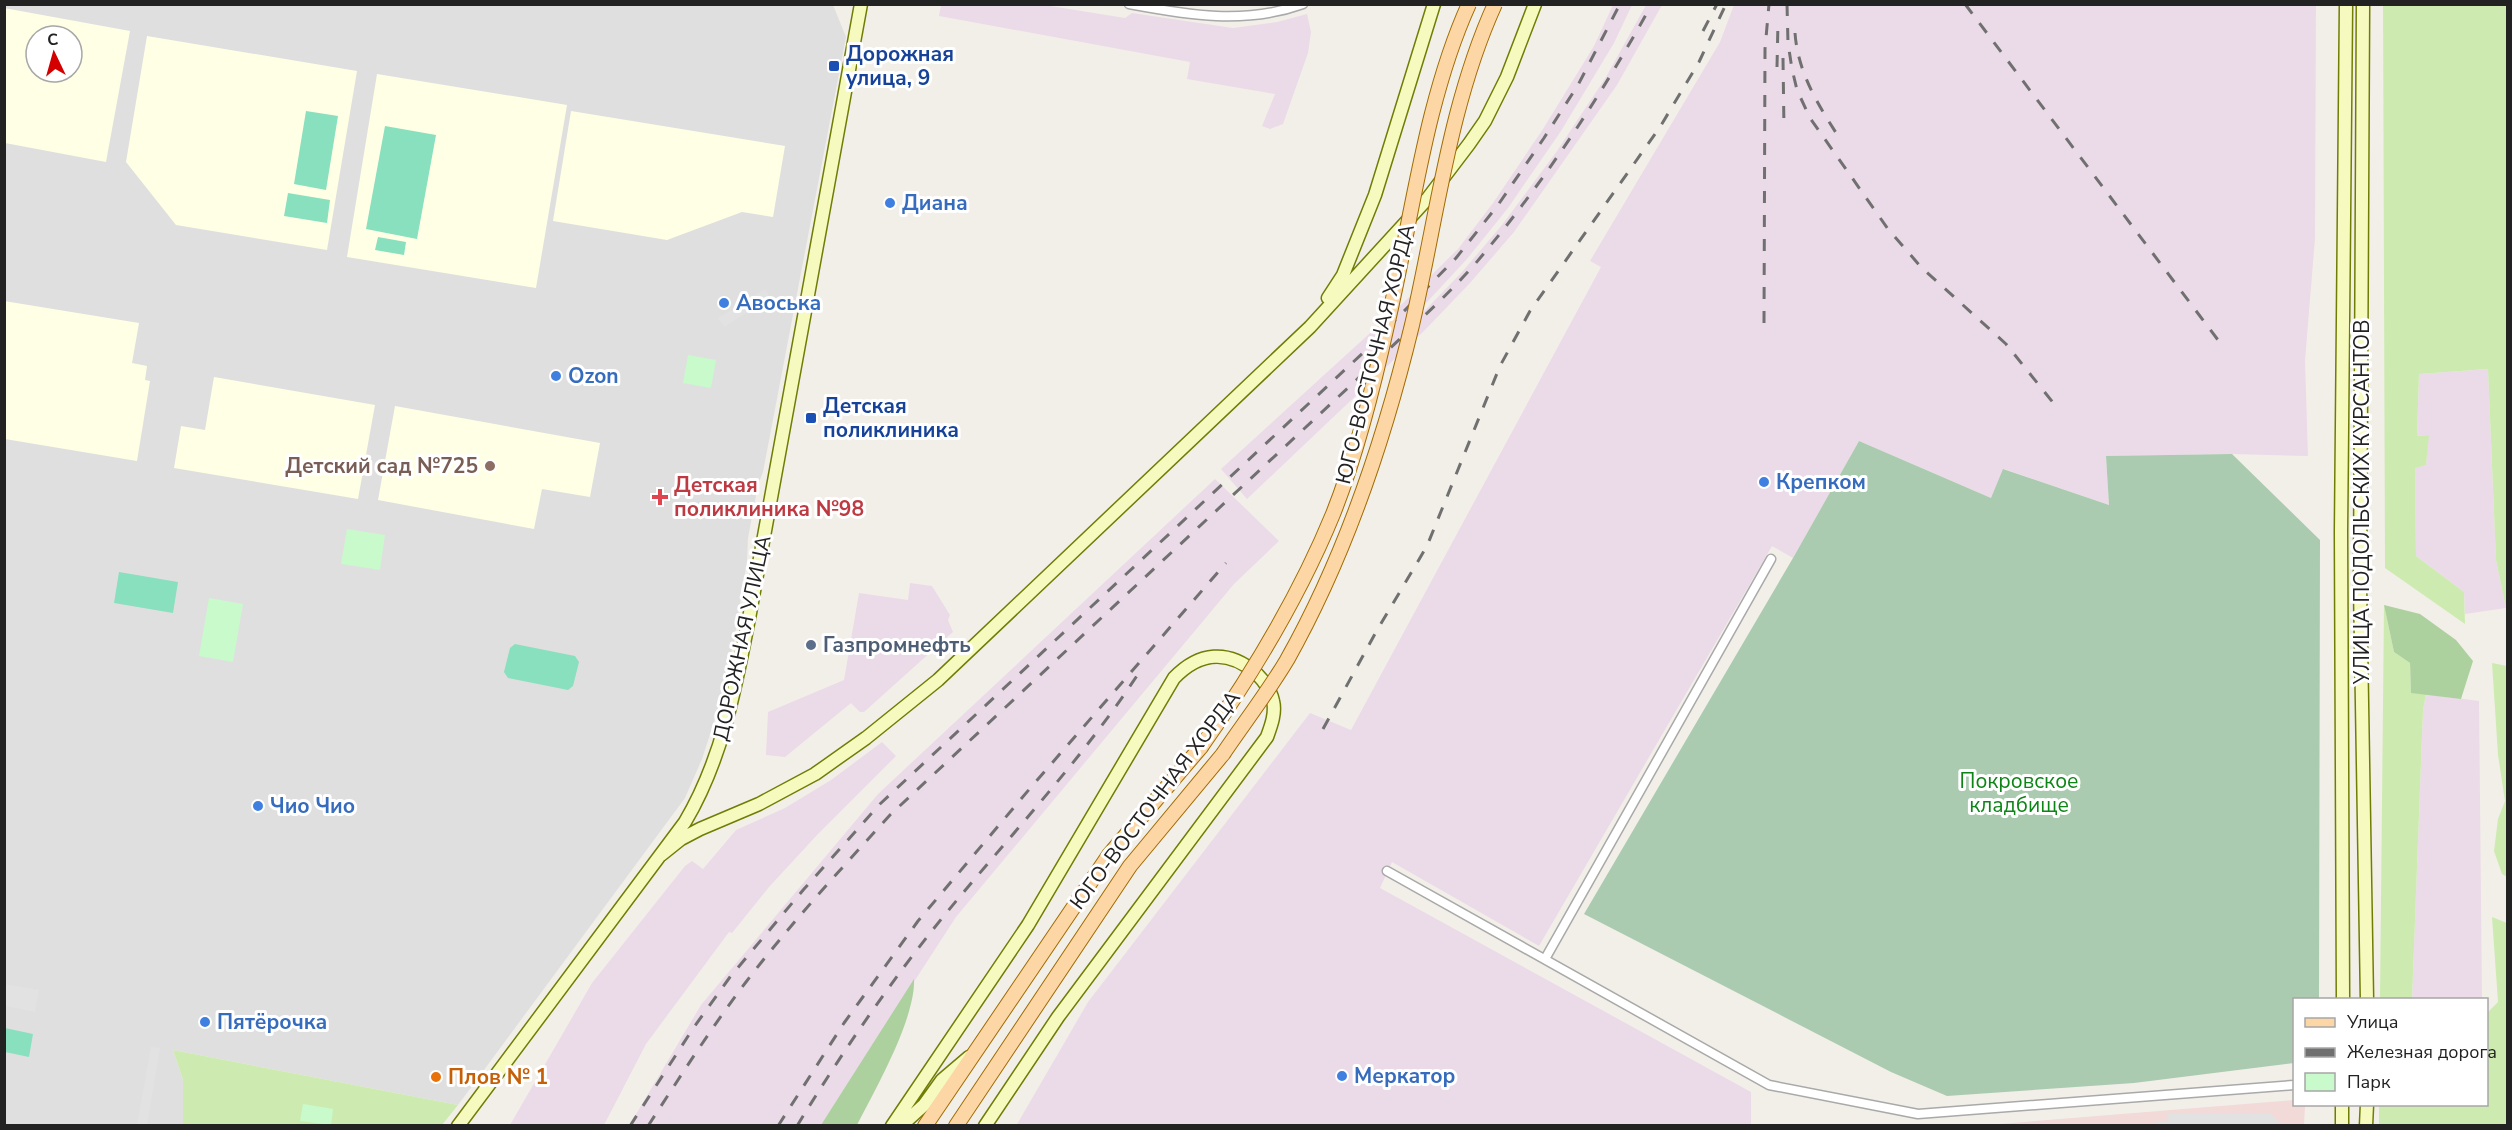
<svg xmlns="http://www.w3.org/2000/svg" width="2512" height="1130" font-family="'Nunito Sans',sans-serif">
<rect width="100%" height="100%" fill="#f2efe9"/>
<!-- residential -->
<path fill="#e0dfdf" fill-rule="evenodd" d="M5,5H833L846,37L763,472L758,485L748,538L747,561L734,641L717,713L702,759L685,798L458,1105L173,1050L183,1080V1125L5,1126ZM36,36H72V72H36Z"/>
<!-- commercial -->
<path fill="#f2dad9" d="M2294,1100V1104L2305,1106L2304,1125L1974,1126Z"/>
<!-- industrial -->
<path fill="#ebdbe8" d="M1038,4L1125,18L1132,13L1233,28L1277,22L1307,14L1311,32L1308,53L1283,124L1270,129L1262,126L1275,94L1187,79L1190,62L939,16L941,5Z
M1613,5H1632L1614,43L1561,131L1508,208L1467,259L1402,329L1405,331L1462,272L1502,225L1557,151L1606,77L1646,5H1662L1617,85L1514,232L1470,283L1424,331L1247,499L1221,469L1403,303L1458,249L1493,203L1543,129L1594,46Z
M1734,5H2316L2315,238L2305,361L2308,456L2232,454L2106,456L2109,505L2004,469L1991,498L1859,441L1793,558L1772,546L1539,946L1392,862L1380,888L1751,1092V1125L1016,1126L1088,1002L1310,713L1351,730L1601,267L1590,261L1720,42Z
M2488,369L2496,560L2506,608L2465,614L2464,592L2416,556L2415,467L2426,465L2428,435L2417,436L2419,374Z
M1215,479L1279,541L1234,584L956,917L821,1125L629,1126L701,1005L878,794Z
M910,583L932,586L950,615L948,620L953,632L864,712H860L851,703L785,757L766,755L768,712L844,680L859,593L908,600Z
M2426,694L2479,701L2482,999L2412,1000L2423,710Z
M882,742L896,756L817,835L769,887L732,933L729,932L646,1044L604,1125H510L592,983L685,866L692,861L703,869L736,830L785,808L831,780Z"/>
<!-- education -->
<path fill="#ffffe5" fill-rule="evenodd" d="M4,8L130,31L106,162L5,143ZM36,36H72V72H36Z
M147,36L357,71L327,250L176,225L126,162Z
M377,74L567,105L536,288L347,257Z
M571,111L785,146L773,217L742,212L667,240L553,221Z
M4,301L139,323L132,363L147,366L145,380L150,381L137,461L5,439Z
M214,377L375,405L358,499L174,468L181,426L205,430Z
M395,406L600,443L590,497L542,489L534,529L378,500Z"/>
<!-- grass -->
<path fill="#cdebb0" d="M2383,5H2507V613L2496,560L2488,369L2419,374L2417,436L2429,435L2426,465L2415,468L2416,556L2464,592L2465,624L2385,568Z
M2384,605L2394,652L2410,663L2411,692L2426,694L2423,710L2412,999L2380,1000Z
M2492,663L2507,666V877L2502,874L2494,851L2498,819L2505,801L2498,755Z
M2492,917L2507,923V1125H2379V1105L2486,1104L2487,1013L2498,1002Z
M173,1050L458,1105L442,1125H183V1080Z"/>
<!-- forest -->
<path fill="#add19e" d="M2384,605L2420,614L2456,640L2473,661L2461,699L2411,693L2410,663L2394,652Z
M914,979C916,1018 875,1090 857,1125H821Z"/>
<!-- cemetery -->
<path fill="#aacbaf" d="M1859,441L1991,498L2003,469L2109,505L2106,456L2232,454L2320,540L2319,999L2294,1000V1063L2134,1083L1947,1096L1891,1072L1584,914L1793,558Z"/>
<!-- park -->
<path fill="#c8facc" d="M688,355L716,360L711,388L683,383Z
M347,529L385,535L380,570L341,564Z
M209,598L243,604L233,662L199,656Z
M303,1104L333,1109L331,1125L300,1121Z"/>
<!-- pitch -->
<path fill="#88e0be" d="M306,111L338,116L326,190L294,184Z
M385,126L436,135L417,239L366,229Z
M288,193L330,200L327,223L284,216Z
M378,237L406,242L404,255L375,250Z
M119,572L178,582L173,613L114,603Z
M515,644L575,656L579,662L573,686L568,690L508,678L504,672L510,648Z
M5,1028L33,1034L29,1057L5,1052Z"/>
<!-- parking -->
<path fill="#e2e2e2" d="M765,289L770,298L724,327L718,318Z
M4,984L39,990L35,1012L5,1006Z
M151,1047L160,1048L147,1125H137Z
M2168,1114H2271L2282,1125H2155V1122H2168Z"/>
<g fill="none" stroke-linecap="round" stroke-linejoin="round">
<defs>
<path id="street" d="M1129,4C1188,15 1245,25 1303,4
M1387,871L1769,1085L1918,1114L2294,1085
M1545,959L1771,559"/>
<path id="secondary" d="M2363,4L2360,585L2367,1000
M1328,298L1343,275L1375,195L1434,4
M661,855L681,839L700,829L759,804L815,774L866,738L938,680L1310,327L1428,198L1469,144L1485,121L1507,77L1535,4
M2343,1000L2341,532L2346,4
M2342,1104V1126
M458,1126L685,822C723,758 736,685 750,613L861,4
M892,1126L1028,925L1174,678C1199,652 1228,649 1256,673C1263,680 1271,691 1273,701C1276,713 1271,726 1267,737L1058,1017L985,1126
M901,1126L924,1105L942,1080L969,1057
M2366,1126L2367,1104"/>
<path id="primary" d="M925,1126L1109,855L1201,747
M956,1126L1130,866L1223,754"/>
</defs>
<!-- street casing -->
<use href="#street" stroke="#a9a9a9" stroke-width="11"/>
<!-- secondary casing -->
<use href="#secondary" stroke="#707d05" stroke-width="15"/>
<!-- primary casing -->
<use href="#primary" stroke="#a06b00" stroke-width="16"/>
<!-- street -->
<use href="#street" stroke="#fff" stroke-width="8"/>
<!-- secondary -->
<use href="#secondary" stroke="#f7fabf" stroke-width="12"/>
<!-- primary -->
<use href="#primary" stroke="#fcd6a4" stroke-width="14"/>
<!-- rail -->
<path stroke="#707070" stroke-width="3" stroke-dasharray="12 12" stroke-linecap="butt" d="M1787,4L1788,43L1792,69L1797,90L1810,118L1888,229L1921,267L2006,344L2055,405
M1965,4L2221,344
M1703,31L1717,4
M1795,33C1798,74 1819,106 1840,139
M1783,58L1784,130
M1777,67L1778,22
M1764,323L1765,49L1769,4
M1323,729L1376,632L1427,546L1500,366L1530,311L1660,127L1699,62L1726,4
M630,1126L694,1027L730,977L804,889L880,804L1365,351L1456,258L1498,205L1544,138L1578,85L1620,4
M648,1126C680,1077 711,1028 746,982C791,923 841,869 890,815L1381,357C1413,326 1446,297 1475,264C1543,184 1601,96 1652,4
M778,1126L844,1023L918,921L1032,786L1226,563
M797,1126C841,1054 890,982 943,917C1010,835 1084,758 1142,668"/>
<defs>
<path id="primary-bridge" d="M1201,747C1253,673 1299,597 1333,514C1357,454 1374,385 1388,321C1412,219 1425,101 1469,4
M1223,754C1244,723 1268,692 1287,660C1346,555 1384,441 1412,325C1437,218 1449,105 1495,4"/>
</defs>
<!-- primary-bridge casing -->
<use href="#primary-bridge" stroke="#a06b00" stroke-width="16" stroke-linecap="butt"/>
<!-- primary-bridge -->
<use href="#primary-bridge" stroke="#fcd6a4" stroke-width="14"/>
</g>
<!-- markers -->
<g fill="#1a4fb4" stroke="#fff" stroke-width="2">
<rect x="828" y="60" width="12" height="12" rx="3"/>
<rect x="805" y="412" width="12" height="12" rx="3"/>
</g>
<g fill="#3f7fe0" stroke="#fff" stroke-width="2">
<circle cx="890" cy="203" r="6"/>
<circle cx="724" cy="303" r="6"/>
<circle cx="556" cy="376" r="6"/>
<circle cx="1764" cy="482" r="6"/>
<circle cx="258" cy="806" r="6"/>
<circle cx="205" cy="1022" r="6"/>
<circle cx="1342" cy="1076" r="6"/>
</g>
<circle fill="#8d6e63" stroke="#fff" stroke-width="2" cx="490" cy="466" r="6"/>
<path fill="#e0444e" stroke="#fff" stroke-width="2" d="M657 488h6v6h6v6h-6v6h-6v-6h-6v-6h6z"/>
<circle fill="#5c6f8a" stroke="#fff" stroke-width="2" cx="811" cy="645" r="6"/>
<circle fill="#e8710a" stroke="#fff" stroke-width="2" cx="436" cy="1077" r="6"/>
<g text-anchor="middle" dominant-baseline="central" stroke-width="6" stroke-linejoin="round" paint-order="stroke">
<!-- transit labels -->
<g font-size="21" font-weight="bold" fill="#164399" stroke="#fff" text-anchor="start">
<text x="846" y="54">Дорожная<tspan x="846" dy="24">улица, 9</tspan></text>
<text x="823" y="406">Детская<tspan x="823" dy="24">поликлиника</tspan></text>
</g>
<!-- shop labels -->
<g font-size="21" font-weight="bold" fill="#366cbe" stroke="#fff" text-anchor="start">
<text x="902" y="203">Диана</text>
<text x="736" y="303">Авоська</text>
<text x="568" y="376">Ozon</text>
<text x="1776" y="482">Крепком</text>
<text x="270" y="806">Чио Чио</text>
<text x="217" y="1022">Пятёрочка</text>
<text x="1354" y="1076">Меркатор</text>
</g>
<!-- street labels -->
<g font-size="21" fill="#222" stroke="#fff">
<text transform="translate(1375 354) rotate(-76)">ЮГО-ВОСТОЧНАЯ ХОРДА</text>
<text transform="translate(2362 502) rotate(-90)">УЛИЦА ПОДОЛЬСКИХ КУРСАНТОВ</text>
<text transform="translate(742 638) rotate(-78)">ДОРОЖНАЯ УЛИЦА</text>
<text transform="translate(1155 800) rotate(-53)">ЮГО-ВОСТОЧНАЯ ХОРДА</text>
</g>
<!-- education labels -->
<g font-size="21" font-weight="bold" fill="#785e54" stroke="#fff" text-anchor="end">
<text x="478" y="466">Детский сад №725</text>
</g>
<!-- health labels -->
<g font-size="21" font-weight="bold" fill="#be3a42" stroke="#fff" text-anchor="start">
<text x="674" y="485">Детская<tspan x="674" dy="24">поликлиника №98</tspan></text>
</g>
<!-- service labels -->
<g font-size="21" font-weight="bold" fill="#4e5e75" stroke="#fff" text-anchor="start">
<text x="823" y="645">Газпромнефть</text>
</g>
<!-- park labels -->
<g font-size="21" fill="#0c8416" stroke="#fff">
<text x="2019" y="781">Покровское<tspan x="2019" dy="24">кладбище</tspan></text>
</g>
<!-- food labels -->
<g font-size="21" font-weight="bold" fill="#c56008" stroke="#fff" text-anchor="start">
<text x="448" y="1077">Плов № 1</text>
</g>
</g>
<!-- border -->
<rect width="2512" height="1130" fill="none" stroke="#222222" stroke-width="12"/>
<!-- legend -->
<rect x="2293" y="998" width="195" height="108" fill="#ffffff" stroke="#a7a7a7" stroke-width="1.5"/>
<rect x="2305" y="1018" width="30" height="9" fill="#fcd6a4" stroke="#a7a7a7" stroke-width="1.5"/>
<text x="2347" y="1028" font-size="18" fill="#222222">Улица</text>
<rect x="2305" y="1048" width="30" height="9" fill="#707070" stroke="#a7a7a7" stroke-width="1.5"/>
<text x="2347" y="1058" font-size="18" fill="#222222">Железная дорога</text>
<rect x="2305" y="1073" width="30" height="18" fill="#c8facc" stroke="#a7a7a7" stroke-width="1.5"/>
<text x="2347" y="1088" font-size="18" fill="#222222">Парк</text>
<!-- north arrow -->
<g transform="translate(54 54) rotate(355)"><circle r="28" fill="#ffffff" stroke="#a7a7a7" stroke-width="1.5"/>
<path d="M0-4.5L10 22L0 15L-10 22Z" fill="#d40000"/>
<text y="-9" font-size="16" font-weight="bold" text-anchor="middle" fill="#222222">С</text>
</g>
</svg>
